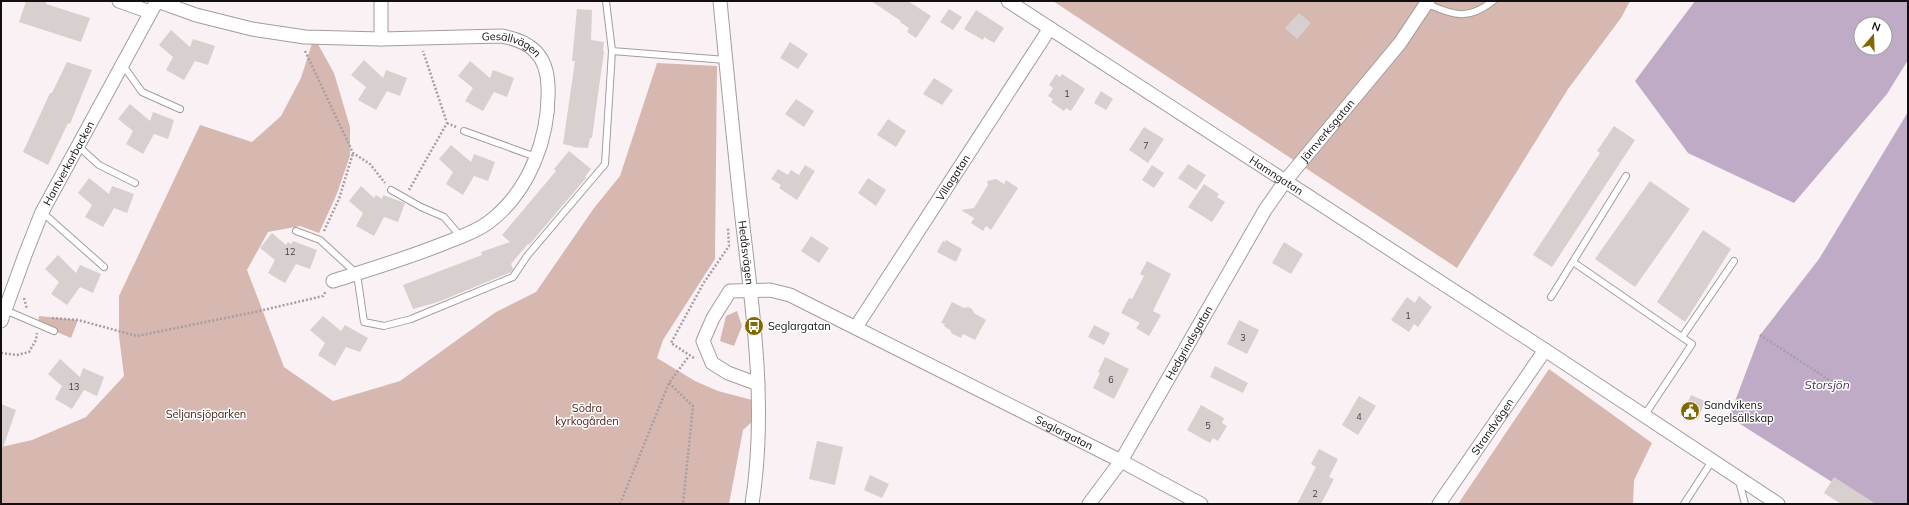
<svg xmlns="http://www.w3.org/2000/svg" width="1909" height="505" font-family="Mulish,sans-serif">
<rect width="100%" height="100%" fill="#faf1f4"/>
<!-- green -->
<path fill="#d6b8b1" d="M1053,1H1630L1621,18L1568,89L1457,268Z
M314,37L334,73L350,127V156L336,196L319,233L300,226L268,232L247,270L284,367L333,401L400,381L496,312L536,292L594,208L620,176L657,63L717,66L715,259L663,340L657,358L695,381L718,391L756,401L755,419L743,430L729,504H1V447L32,440L86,417L124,376L119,336V296L200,125L252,142L281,116L301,78Z
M737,311L742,326L734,346L720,341L726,316Z
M39,316L78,320L71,338L38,324Z
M1549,369L1652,443L1634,480L1633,504H1458Z"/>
<!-- water -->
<path fill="#c0abc6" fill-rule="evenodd" d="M1695,1H1908V60L1887,94L1794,203L1688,153L1635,81ZM1861,24H1885V48H1861Z
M1908,112V504H1867L1729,417L1760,335L1819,259Z"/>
<!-- building -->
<path fill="#d8cfcf" d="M26,1H47L46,4L90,18L81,42L19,22Z
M871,1H908L931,16L916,38L907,32L909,28L900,22L901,21Z
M577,9L592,10L591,40L604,42L603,51L604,52L599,87L592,138H590L588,148L572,147L573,146L563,144L575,61H572Z
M949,9L962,17L953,30L940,22Z
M976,10L1004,28L994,43L984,37L983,40L964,29Z
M1299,13L1311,23L1297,39L1285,28Z
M171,30L190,47L193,39L215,46L208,65L195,61L184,80L166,70L173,57L159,45Z
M790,42L808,54L798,69L780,58Z
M364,60L383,78L386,70L407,78L400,96L387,91L376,110L358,100L366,87L351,75Z
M470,61L490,78L493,70L514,78L507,97L494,92L483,111L465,101L473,88L458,76Z
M67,62L92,70L70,124L68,123L48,165L23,152L50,93H52Z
M1056,74L1060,77L1062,74L1085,89L1071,111L1066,108L1064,111L1051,102L1053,99L1048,96L1053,88L1049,85Z
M934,78L953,90L942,105L923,94Z
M1101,91L1113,99L1106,110L1094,103Z
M796,99L814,111L804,127L785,114Z
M130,104L150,121L153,112L174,120L168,139L154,134L143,154L126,144L133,131L118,119Z
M888,119L906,131L896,147L877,135Z
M1614,126L1635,140L1552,267L1533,255L1600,153L1597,151Z
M1144,127L1164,139L1148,163L1129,150Z
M451,145L471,162L474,154L495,162L488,181L474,176L463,195L446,184L453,172L439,159Z
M569,151L591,169L585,177L586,178L529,245L528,244L511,264L513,269L511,272L438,302L413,309L403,285L482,255L481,252L510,242L502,235L556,171L554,169Z
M1188,164L1206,175L1196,190L1178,178Z
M805,165L815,171L797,200L779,188L781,185L771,179L778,169L788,175L791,170L799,175Z
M1152,165L1164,173L1154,188L1142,180Z
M89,178L109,194L112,186L134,194L127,213L114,208L103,227L85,217L92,205L78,193Z
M868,178L886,190L876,206L858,193Z
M996,179L1004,184L1006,180L1018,188L991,230L986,226L983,231L971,223L974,218L961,210L974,208L988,185L987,181Z
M1650,181L1690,209L1635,287L1595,259Z
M1204,184L1219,194L1217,197L1225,202L1212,222L1188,207Z
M361,186L374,198L376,195L382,199L383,195L405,203L398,222L384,217L374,236L356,226L363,213L349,201Z
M1703,230L1731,249L1685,322L1657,302Z
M272,233L286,245L288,242L291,244L293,241L317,250L310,269L296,264L285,283L268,273L275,260L260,248Z
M811,236L829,248L819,263L801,251Z
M946,240L962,249L956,262L937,252L943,241L945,242Z
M1284,242L1303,254L1291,274L1272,263Z
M58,255L76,273L80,265L101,274L93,293L80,287L67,305L51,294L59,282L45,269Z
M1147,261L1171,274L1153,311L1161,315L1149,336L1136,328L1140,323L1121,313L1129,298L1132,299L1144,276L1140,274Z
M1419,296L1432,307L1418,327L1414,324L1409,332L1391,320L1407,297L1415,303Z
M952,302L964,308L968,307L972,309L974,313L986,320L975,340L963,334L961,338L951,333V331L944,326L945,324L941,323Z
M323,316L341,331L345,325L368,338L360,352L346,347L335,366L318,355L325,343L310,330Z
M1239,320L1259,330L1247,354L1227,344Z
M1094,325L1110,333L1104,345L1088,337Z
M1105,357L1129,369L1114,399L1093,388L1100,373L1098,372Z
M60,359L80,377L83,368L104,377L97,396L84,390L72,409L55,399L62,386L48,374Z
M1215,366L1248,383L1243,393L1210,377Z
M1691,395L1705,401L1698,419L1683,413Z
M1359,396L1376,406L1358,435L1342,425Z
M1,404L16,410L3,448H1Z
M1201,405L1224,418L1222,423L1227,426L1218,441L1213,438L1210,443L1187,430Z
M817,441L843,447L835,485L809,479Z
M1319,449L1338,459L1329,477L1334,479L1321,504H1297L1316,467L1311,464Z
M870,475L889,484L882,498L864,490Z
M1834,477L1876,504H1841L1824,493Z"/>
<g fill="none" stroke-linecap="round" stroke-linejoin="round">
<defs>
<path id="service" d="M1427,4C1455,15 1467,21 1493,1
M612,51L726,60
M122,64L142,92L180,109
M464,131L536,157
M78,146L99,165L135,183
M391,190L421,207L444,217L461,237
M42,212L104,267
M296,231L320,240L357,274L364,322L384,326L411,319L513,277L527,256L605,164L612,51L606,1
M1573,262L1692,344L1644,416
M1551,297L1626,176
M5,310L54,331
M1682,337L1734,261
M1739,481L1745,504
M1684,504L1712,461"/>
<g id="minor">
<path d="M119,1L150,12"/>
<path id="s1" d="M157,1L196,15L252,29L305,37L381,39L501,36C531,41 547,55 548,86C550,136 530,191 489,222C476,232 460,237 445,243C408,258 371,269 333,281"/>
<path id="s2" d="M720,1C727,73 734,146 742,218C753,312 767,409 752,504"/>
<path id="s3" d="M1008,1L1545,350L1778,504"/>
<path d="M381,39V1"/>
<path id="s4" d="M1,321L25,255L42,212L157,1"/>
<path id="s5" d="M856,327L1050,28"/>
<path id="s6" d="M758,384L728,373L712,363L703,341L713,318L730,291L770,290L790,295L1121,461L1201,504"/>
<path id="s7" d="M1089,504L1121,461L1265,210L1286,180L1400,43L1428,1"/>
<path id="s8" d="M1439,504L1545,350"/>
</g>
</defs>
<!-- service casing -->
<use href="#service" stroke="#a49c9e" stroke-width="8"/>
<!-- minor casing -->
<use href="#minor" stroke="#a49c9e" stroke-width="15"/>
<!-- path -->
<path stroke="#a69fa1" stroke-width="2.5" stroke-dasharray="2 2" stroke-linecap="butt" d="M305,51L353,153L370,164L385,183
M447,123L456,127
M409,190L447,123L423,51
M324,231L339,199L353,153
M24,298L27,309
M52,318L78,320L137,336L255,312L323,296L326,291
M1760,335L1837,385
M1,353L17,355L29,352L36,340L37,333
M694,358L671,343L703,284L729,246L728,228
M669,383L693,406L683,504
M620,504L669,383L689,356"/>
<!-- service -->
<use href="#service" stroke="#fff" stroke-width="6"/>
<!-- minor -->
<use href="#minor" stroke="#fff" stroke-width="13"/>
</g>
<!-- icons -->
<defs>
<symbol id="bus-disc" viewBox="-11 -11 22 22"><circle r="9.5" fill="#846902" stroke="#fff"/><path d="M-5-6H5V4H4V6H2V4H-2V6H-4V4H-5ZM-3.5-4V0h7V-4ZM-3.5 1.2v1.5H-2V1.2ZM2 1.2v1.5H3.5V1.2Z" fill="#fff"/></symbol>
<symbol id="civic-disc" viewBox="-11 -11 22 22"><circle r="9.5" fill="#846902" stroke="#fff"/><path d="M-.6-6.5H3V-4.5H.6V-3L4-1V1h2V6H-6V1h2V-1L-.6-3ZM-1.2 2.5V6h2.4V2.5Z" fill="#fff"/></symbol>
</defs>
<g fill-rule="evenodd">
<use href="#bus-disc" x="743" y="315" width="22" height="22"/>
<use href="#civic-disc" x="1679" y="400" width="22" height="22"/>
</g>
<g text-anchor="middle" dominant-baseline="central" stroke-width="3" stroke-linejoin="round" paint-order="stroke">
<!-- number labels -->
<g font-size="9" fill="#433f3f">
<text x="1067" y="93">1</text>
<text x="1146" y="145">7</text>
<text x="290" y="251">12</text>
<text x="1408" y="315">1</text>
<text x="1243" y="337">3</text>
<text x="1111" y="379">6</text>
<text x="74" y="386">13</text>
<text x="1359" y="416">4</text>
<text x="1208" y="425">5</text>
<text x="1315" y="493">2</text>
</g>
<!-- street labels -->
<g font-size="11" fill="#110f0f" stroke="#fff">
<text stroke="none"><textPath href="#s1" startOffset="361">Gesällvägen</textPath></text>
<text stroke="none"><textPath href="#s7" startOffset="444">Järnverksgatan</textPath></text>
<text stroke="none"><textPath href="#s4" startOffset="172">Hantverkarbacken</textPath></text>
<text stroke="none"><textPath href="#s3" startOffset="320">Hamngatan</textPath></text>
<text stroke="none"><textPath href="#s5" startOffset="178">Villagatan</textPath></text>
<text stroke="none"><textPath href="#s2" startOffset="253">Hedåsvägen</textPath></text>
<text stroke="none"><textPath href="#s7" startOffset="190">Hedgrindsgatan</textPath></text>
<text stroke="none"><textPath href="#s8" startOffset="94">Strandvägen</textPath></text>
<text stroke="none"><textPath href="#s6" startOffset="499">Seglargatan</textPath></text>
</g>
<!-- poi labels -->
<g font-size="11" fill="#110f0f" stroke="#fff" text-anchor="start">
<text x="768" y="326">Seglargatan</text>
<text x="1704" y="405">Sandvikens<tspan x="1704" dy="13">Segelsällskap</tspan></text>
</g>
<!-- park labels -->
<g font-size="11" fill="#48190f" stroke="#fff">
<text x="587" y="408">Södra<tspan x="587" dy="13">kyrkogården</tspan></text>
<text x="206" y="414">Seljansjöparken</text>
</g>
<!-- water labels -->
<g font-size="12" font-style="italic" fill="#51335a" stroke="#fff">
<text x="1827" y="384">Storsjön</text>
</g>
</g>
<!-- border -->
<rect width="1909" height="505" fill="none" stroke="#110f0f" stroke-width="4"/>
<!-- north arrow -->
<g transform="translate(1873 36) rotate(19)"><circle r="19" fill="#ffffff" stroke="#a09f9f"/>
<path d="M0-3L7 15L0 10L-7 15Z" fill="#846902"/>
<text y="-6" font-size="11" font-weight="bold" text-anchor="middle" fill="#110f0f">N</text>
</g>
</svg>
